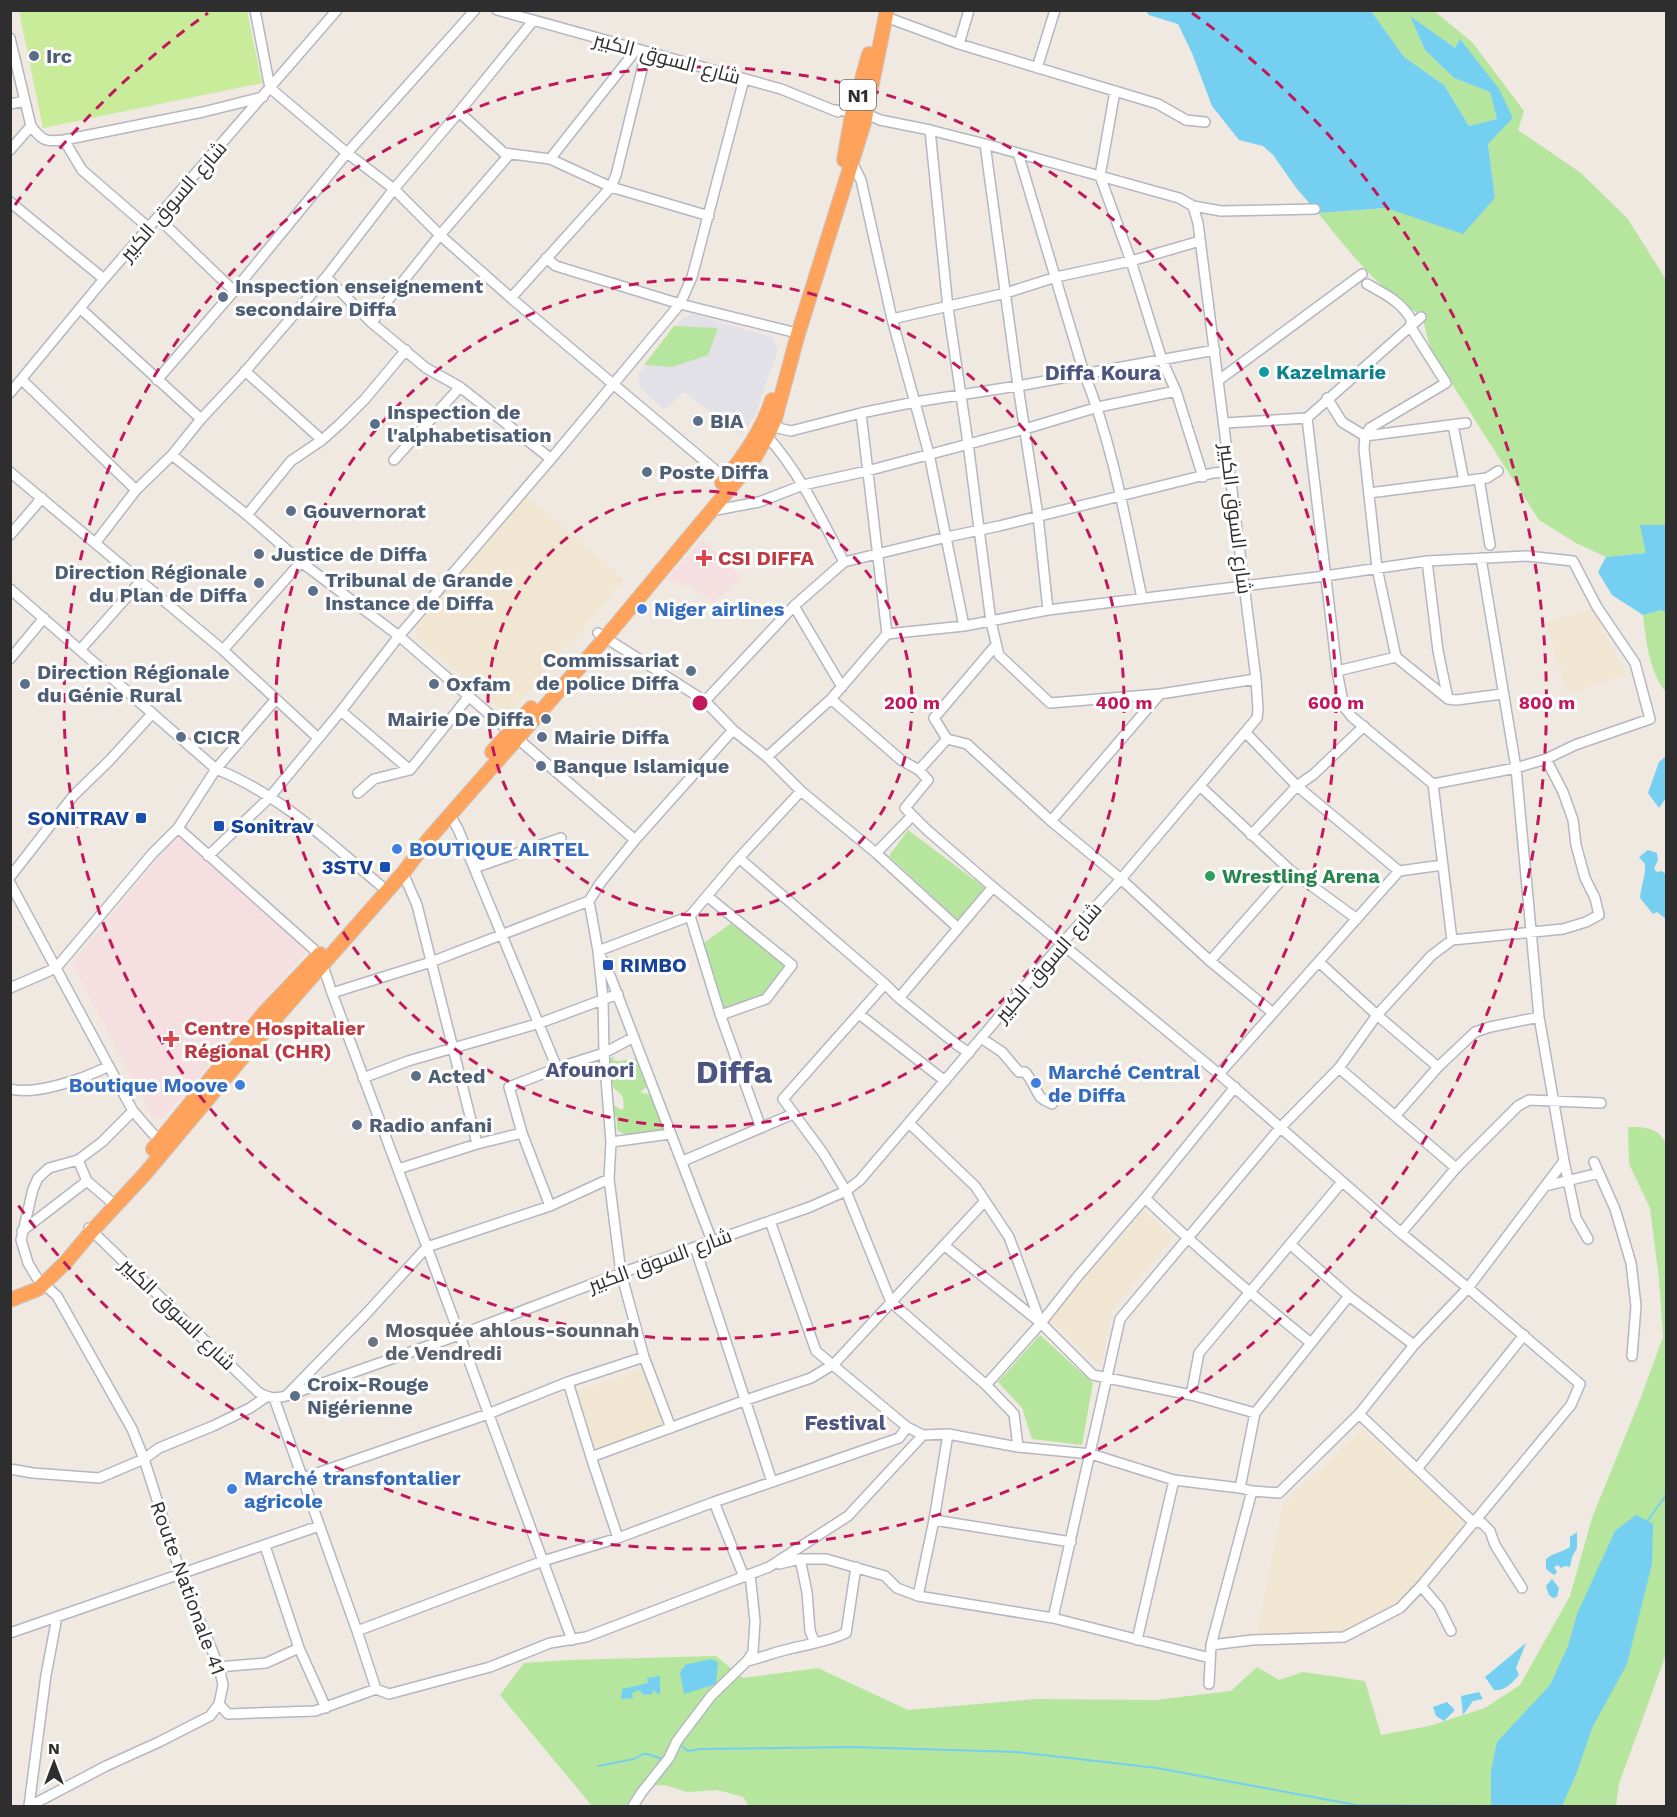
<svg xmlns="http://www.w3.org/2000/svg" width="1677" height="1817" font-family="'Work Sans',Cairo,sans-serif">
<rect width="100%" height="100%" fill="#efe9e1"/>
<!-- industrial -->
<path fill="#e3e1e8" d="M692,314L772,337L778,349L755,416L742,435L684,392L665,410L640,388L638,375L682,319Z"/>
<!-- education -->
<path fill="#f0e6d1" d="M524,494L624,580L512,711L504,712L415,635L417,623Z
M1592,608L1626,675L1568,695L1546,623Z
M1144,1211L1173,1237L1112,1310L1101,1366L1047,1319Z
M642,1368L665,1428L596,1453L575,1392Z
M1362,1429L1467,1521L1433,1567L1397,1610L1342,1634L1257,1636L1284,1501L1307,1483Z"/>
<!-- medical -->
<path fill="#f5dfe0" d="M703,539L741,577L713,603L688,583L683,586L666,579Z
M177,835L306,948L303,952L305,953L300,959L166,1115L161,1118L152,1116L72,964Z"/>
<!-- green -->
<path fill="#b6e59e" d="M1371,11H1434L1472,42L1524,111L1518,130L1581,173L1628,219L1663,275L1666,281V525H1656L1646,553L1606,557L1576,543L1539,520L1434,356L1430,347L1422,316C1380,292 1348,250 1318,213L1386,208L1463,233L1495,198L1488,143L1513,118L1459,40L1455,48L1411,17L1425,50L1454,78L1490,92L1497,119L1469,126L1444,85L1404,57Z
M674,326L718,328L708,355L672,367L644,365Z
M1662,610L1666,614V692C1649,672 1646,640 1643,615Z
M908,830L985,888L959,921L889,856Z
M738,918L790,966L764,998L720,1014L700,946Z
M613,1056L614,1060L618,1061L637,1058L644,1064L643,1077L647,1087L640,1092L650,1095L665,1129L627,1136L617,1130V1121L612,1109L614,1105L621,1110L624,1108C623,1105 624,1102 623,1098C621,1093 615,1091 613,1086C611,1079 608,1071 607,1062Z
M1628,1127C1645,1127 1657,1127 1666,1143V1654L1619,1784L1616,1806H749L743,1797L718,1790L687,1792L664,1785L642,1786L625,1806H592L500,1695L524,1663L568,1660L716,1656L743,1678L818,1668L908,1710L1036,1699L1155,1700L1231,1691L1257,1667L1279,1680L1303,1672L1365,1681L1381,1735L1429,1726L1485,1708L1520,1685L1570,1596L1592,1518L1640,1400L1663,1337L1659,1279L1650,1208L1629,1164Z
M1040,1335L1093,1383L1082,1445L1032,1439L1022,1408L998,1382Z"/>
<!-- pitch -->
<path fill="#c9ec9a" d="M19,11H247L262,83L43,128Z"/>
<!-- water -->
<path fill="#75cff0" d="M1146,11H1371L1404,57L1444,85L1469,126L1497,119L1490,92L1454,78L1425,50L1410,16L1455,48L1460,39L1499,89L1513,118L1488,144L1495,198L1463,234L1386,208L1318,213L1297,189L1273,155L1263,146L1239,140L1212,106L1192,53L1178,24L1149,15Z
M1640,525H1666V614L1662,610L1643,615L1612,595L1598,572L1606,557L1646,553Z
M1666,756V798L1659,808L1648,793L1659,762Z
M1648,850L1657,853L1658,860L1654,869L1657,872L1662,871L1666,875V919L1657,912L1653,914L1640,898C1641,886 1646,875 1645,864L1639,857Z
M1636,1515L1653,1524L1652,1564L1627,1664L1592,1728L1577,1772L1562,1806H1491V1771L1497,1742L1550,1685L1568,1646L1577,1614L1615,1531Z
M1577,1532V1548L1572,1557L1570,1567L1565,1566L1561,1568L1558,1565L1554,1567L1557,1572L1554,1575L1546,1569V1559C1553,1553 1562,1552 1570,1547V1537Z
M1552,1579L1559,1588L1557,1597L1553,1598L1549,1595L1546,1586Z
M1526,1643L1516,1668L1519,1675C1511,1684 1505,1691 1494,1690L1485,1677Z
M710,1659L718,1662L716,1684L684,1694L680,1673L685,1665Z
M660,1676V1695L652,1690L653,1694L644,1695L639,1690L632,1693L633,1698L621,1699L622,1689L648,1683L647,1678Z
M1479,1692L1483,1699L1473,1701L1463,1715L1461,1696Z
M1447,1702L1455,1710L1444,1721L1436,1716L1433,1707Z"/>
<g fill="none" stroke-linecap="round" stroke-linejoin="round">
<!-- stream -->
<path stroke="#75cff0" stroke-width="2" d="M1646,1523L1666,1495
M678,1747L681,1745L688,1751L700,1749L852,1747L1017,1752L1157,1768L1356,1805L1493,1806
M598,1766L634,1759L643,1754H648L662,1759L665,1758"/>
<defs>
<path id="minor" d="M255,10L270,88L347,153L394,189L440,235L511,298L726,479
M497,10L781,89L838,112
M886,17L959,44L1158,104L1186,120L1205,122
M10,38L31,126C42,141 46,142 64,140L203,112L263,97
M959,44L969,10
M1037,68L1055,10
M1115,91L1100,176L1131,261L1162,360L1176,391L1203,477
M10,104L25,101
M459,112L504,153L550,159L611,187L709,216
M930,130L948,308L968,443L991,622L999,655L1050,703L1160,694L1256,679
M64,140L82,170L149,228
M985,144L1018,386L1038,516L1048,610
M10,150L31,126
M1018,153L1084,373C1113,445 1126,523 1142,598
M550,159L636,50
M852,162L861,180L892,319L929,454L964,626
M10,202L104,279
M1193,206L1221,211L1315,209
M158,218L234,291
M546,258L556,266L680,304L793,332
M326,277L372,323L426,368L460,387L551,459
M1367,284C1385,294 1402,302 1412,321L1410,326L1446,383L1370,428L1365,436L1364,449L1377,568L1396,657L1448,699L1456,700L1502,694
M511,298L611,187L616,175L646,53
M81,309L201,419
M1421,317L1307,418L1337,671L1344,707L1352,717L1433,784L1452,940
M892,319L1006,293L1056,277L1131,261L1200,241
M372,323L381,309L440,235L509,155
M245,371L322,440
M22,380L136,490
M157,380L234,291L347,153L475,10
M1219,380L1362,274
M10,393L104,279L337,10
M1327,398L1342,422L1365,436L1466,423
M775,419L778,428L791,431L861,413L915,402L1018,386L1215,350
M1225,423L1307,418
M1453,425L1464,481
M767,436C800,473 821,518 844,562
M172,455L247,515L301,562L399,636L635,840
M394,460L460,387
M10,472L223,650L318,738
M1479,479L1490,545
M1369,493L1487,478L1498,471
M711,511L759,502L803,485L867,471L1025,429L1098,407L1176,391
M247,515L291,461L322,440L340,424L365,399L406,350
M10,535L42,498
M96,542L136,490L172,455L201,419L243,374L326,277L394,189L459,112L533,21
M1427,561L1438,651L1448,699
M10,589L216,769C279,794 329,842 380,885
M794,606L842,687
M598,633L705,701L733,730L767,757L801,791L876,853L958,928
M887,634L964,626L1048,610L1325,576L1427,561L1527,556L1573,561L1597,607L1635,663L1650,719L1575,745L1546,759L1516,768L1433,784
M996,645L934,718L947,739L919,770L928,780L905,808L927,830L993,887L1219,1074L1401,1233L1468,1288L1580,1384L1571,1405L1421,1586L1400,1608L1344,1637L1252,1640L1211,1645
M80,650L140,582
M223,650L301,562
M10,659L44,618
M1337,671L1396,657
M831,699L901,760L919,770
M705,701L794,606L844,562L947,537L999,526L1213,473L1225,472L1228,469
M341,711L410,770L469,696
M1246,733L1297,786L1399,871
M947,739L967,744L1051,821L1121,879L1210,961L1273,1013
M767,757L831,699L887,634L861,413
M1200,786L1290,870L1357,919
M358,793L374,779L410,770
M450,815L458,829L557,1068
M1051,821L1160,694
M178,828L216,769L276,699
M1251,835L1297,786L1314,774L1364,726
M876,853L912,816
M208,856L269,798L341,711L399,636L551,459L680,304L692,277L744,79
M739,858L885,984
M474,868L561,838
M403,873L417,905L477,1144
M10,877L74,795L108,762L152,714
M10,883L133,1111L153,1134L164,1142
M993,887L899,998L885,984L783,1099L823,1153L846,1191L891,1302L986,1385L1014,1414L1018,1447
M707,896L792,965L766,999L721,1015
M589,901L598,951L611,978L712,1241
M690,916L720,1014L761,1128
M1210,961L1290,870
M1319,962L1377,1015L1438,1067
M10,988L56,968L152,854L178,828L319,954L332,993L427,1247L572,1640
M332,993L431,962L589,901L601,882L635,840L733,730
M899,998L956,1044L969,1053
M859,1014L945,1081
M981,1038L1002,1052L1019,1072H1025C1032,1080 1034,1087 1039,1095C1041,1100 1048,1101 1052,1104
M1339,1068L1456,1168
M1219,1074L1399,871L1443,865
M363,1078L408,1061L540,1023L618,994
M10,1089C36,1096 85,1078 109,1066
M1396,1115L1438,1067L1475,1032L1490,1027L1539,1017
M909,1123L975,1186L1009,1237L1040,1321
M611,1142L670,1134
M78,1160L102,1142L133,1111
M683,1161L793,1114
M1564,1161L1576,1218L1588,1239
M1594,1162L1615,1209L1631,1263L1636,1306L1632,1356
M398,1169L477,1144L522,1133
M1545,1186L1599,1173
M1145,1198C1198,1249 1253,1296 1311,1343
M550,1206L522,1133L509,1087L557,1068L604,1053L634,1037
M770,1221L816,1351L907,1427L923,1435L948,1434L1018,1447L1091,1454L1174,1480L1240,1488L1252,1491L1279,1493L1359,1414L1414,1345L1468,1288L1564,1161L1539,1017L1516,768L1481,558
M89,1228L258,1392C267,1398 275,1399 286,1396L459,1335L621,1273L810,1207L846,1191L860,1180L1062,943L1121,879L1257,718L1258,710L1256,679C1236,527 1218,375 1198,223L1193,206L1179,198L985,144L930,130L880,120L863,112L835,110
M22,1231L87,1181L115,1205
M1401,1233L1456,1168L1518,1106L1529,1100L1601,1103
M1290,1244L1349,1296L1414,1345
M945,1246L1041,1323L1093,1375L1191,1395L1255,1413
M695,1247L772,1482
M568,1382L591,1457L618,1538
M986,1385L1041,1323L1078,1276L1145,1198L1235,1087
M288,1394L365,1315L427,1247L550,1206L609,1179
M1191,1395L1199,1353L1342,1182
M274,1398L357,1631L376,1689L389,1694L490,1667L550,1643L586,1637L769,1567L848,1516L923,1435
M1359,1414L1473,1522L1482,1523L1490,1531L1495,1545L1522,1588
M671,1428L644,1357L621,1273L609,1179L611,1142L604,1053L603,999L598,951L690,916L739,858L801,791
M591,1457L746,1400L811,1378L834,1364L985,1201
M10,1469L33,1473L99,1478L144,1459L159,1448L213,1426L250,1408L266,1397
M1417,1469L1524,1335
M303,1478L488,1414L568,1382L644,1357
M1240,1488L1255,1413L1349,1296
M714,1502L744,1577
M934,1520L1071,1542
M265,1546L299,1648L326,1708
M800,1559L807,1592L810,1631L815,1643
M779,1564L800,1559H826L885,1576L897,1588L918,1596L1053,1618L1210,1658
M1421,1586L1439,1607L1451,1631
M918,1596L934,1520L948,1434
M1053,1618L1120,1319L1280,1128L1339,1068L1377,1015L1431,956L1452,940L1563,929L1586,922L1599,915L1595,898L1585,878L1576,845L1573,820L1563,792L1546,759
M357,1631L543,1561L618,1538L714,1502L899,1438L907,1427
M10,1633L319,1526
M1137,1640L1174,1480
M747,1661C761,1658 775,1652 789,1649C808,1644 828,1642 846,1633L856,1567
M219,1667L266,1663L299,1648
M1209,1684L1211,1645L1252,1491
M219,1704L228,1714L315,1711L376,1689
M29,1806L46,1675L57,1617
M30,1806L106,1766L159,1742L210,1716L219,1704L223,1685L219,1667L181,1575L144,1459L132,1429L57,1296L37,1278L28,1263L21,1240L33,1189L38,1178L49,1168L78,1160L87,1181
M633,1806L642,1792L669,1758L677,1741L711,1696L747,1661L753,1652L755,1621L750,1574"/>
<path id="highway" d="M844,160L852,115L869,54
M722,483C743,458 762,431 772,400
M492,752L531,708
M153,1149L264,1013L320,954
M10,1300L38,1289L65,1263L92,1231L144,1175L273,1021L403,873L428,840L606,637L711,511L752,462L767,436L775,419L798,334L864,123L887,10"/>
</defs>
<!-- minor casing -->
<use href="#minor" stroke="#b4b7c1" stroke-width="12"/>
<!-- highway casing -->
<use href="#highway" stroke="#c9c9c9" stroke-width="16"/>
<!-- minor -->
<use href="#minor" stroke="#fff" stroke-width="9"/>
<!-- highway -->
<use href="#highway" stroke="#ffa35c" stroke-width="14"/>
</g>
<!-- distance rings -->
<g fill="none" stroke="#c2185b" stroke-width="3" stroke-dasharray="10 8">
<circle cx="700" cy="703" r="212"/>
<circle cx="700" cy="703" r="424"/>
<circle cx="700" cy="703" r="636"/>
<path d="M15 205A847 847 0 0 1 208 13M1192 13A847 847 0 1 1 15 1201"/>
</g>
<!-- markers -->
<g fill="#5c6f8a" stroke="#fff" stroke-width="2">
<circle cx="34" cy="56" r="6"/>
<circle cx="223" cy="297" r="6"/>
<circle cx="698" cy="421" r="6"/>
<circle cx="375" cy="424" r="6"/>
<circle cx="647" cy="472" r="6"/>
<circle cx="291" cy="511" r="6"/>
<circle cx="259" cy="554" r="6"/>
<circle cx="259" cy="583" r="6"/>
<circle cx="313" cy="591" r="6"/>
<circle cx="691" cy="671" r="6"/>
<circle cx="25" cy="684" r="6"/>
<circle cx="434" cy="684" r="6"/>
<circle cx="546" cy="719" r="6"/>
<circle cx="181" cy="737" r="6"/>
<circle cx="542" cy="737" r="6"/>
<circle cx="541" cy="766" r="6"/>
<circle cx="416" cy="1076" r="6"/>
<circle cx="357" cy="1125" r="6"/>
<circle cx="295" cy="1396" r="6"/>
</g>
<circle fill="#0f9aa8" stroke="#fff" stroke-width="2" cx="1264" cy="372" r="6"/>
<g fill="#e0444e" stroke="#fff" stroke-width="2">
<path d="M701 549h6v6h6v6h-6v6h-6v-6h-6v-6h6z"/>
<path d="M168 1030h6v6h6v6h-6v6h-6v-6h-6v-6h6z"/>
</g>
<g fill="#3f7fe0" stroke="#fff" stroke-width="2">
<circle cx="642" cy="609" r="6"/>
<circle cx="397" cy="849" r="6"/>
<circle cx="1036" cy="1083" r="6"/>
<circle cx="240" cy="1085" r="6"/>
<circle cx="232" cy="1489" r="6"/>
</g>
<g fill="#1a4fb4" stroke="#fff" stroke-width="2">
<rect x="135" y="812" width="12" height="12" rx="3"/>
<rect x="213" y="820" width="12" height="12" rx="3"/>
<rect x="379" y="861" width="12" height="12" rx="3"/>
<rect x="602" y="959" width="12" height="12" rx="3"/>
</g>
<circle fill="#2e9e5b" stroke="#fff" stroke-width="2" cx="1210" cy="876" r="6"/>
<circle fill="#6b7280" stroke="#fff" stroke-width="2" cx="373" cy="1342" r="6"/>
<g text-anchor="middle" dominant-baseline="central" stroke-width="6" stroke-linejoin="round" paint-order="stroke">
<!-- shield labels -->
<rect fill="#fff" stroke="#6d6d6d" stroke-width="1.5" x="840" y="80" width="36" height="30" rx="4.5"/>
<g font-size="18" font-weight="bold" fill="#2e2e2e">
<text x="858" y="95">N1</text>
</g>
<!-- service labels -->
<g font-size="20" font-weight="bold" fill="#4e5e75" stroke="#fff" text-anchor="start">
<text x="46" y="56">Irc</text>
<text x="235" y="286">Inspection enseignement<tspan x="235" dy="23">secondaire Diffa</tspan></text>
<text x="387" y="412">Inspection de<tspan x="387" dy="23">l'alphabetisation</tspan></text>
<text x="710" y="421">BIA</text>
<text x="659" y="472">Poste Diffa</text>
<text x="303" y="511">Gouvernorat</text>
<text x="271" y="554">Justice de Diffa</text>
<text x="247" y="572" text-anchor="end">Direction Régionale<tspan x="247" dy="23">du Plan de Diffa</tspan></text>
<text x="325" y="580">Tribunal de Grande<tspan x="325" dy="23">Instance de Diffa</tspan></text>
<text x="679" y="660" text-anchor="end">Commissariat<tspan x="679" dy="23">de police Diffa</tspan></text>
<text x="37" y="672">Direction Régionale<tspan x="37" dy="23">du Génie Rural</tspan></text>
<text x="446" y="684">Oxfam</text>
<text x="534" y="719" text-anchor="end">Mairie De Diffa</text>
<text x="193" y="737">CICR</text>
<text x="554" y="737">Mairie Diffa</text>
<text x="553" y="766">Banque Islamique</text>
<text x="428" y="1076">Acted</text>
<text x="369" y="1125">Radio anfani</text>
<text x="307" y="1384">Croix-Rouge<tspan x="307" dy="23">Nigérienne</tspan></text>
</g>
<!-- street labels -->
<g font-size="20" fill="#2e2e2e" stroke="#fff">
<text transform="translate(667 58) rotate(15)">شارع السوق الكبير</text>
<text transform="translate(173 201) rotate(-49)">شارع السوق الكبير</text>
<text transform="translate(1236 519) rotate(83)">شارع السوق الكبير</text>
<text transform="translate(1048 962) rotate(-49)">شارع السوق الكبير</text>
<text transform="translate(660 1260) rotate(-20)">شارع السوق الكبير</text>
<text transform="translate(178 1314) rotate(44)">شارع السوق الكبير</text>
<text transform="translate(188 1588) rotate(70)">Route Nationale 41</text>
</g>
<!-- culture labels -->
<g font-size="20" font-weight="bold" fill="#0d838f" stroke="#fff" text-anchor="start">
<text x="1276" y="372">Kazelmarie</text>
</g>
<!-- health labels -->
<g font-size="20" font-weight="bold" fill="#be3a42" stroke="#fff" text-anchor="start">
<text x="718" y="558">CSI DIFFA</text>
<text x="184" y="1028">Centre Hospitalier<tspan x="184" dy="23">Régional (CHR)</tspan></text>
</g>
<!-- shop labels -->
<g font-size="20" font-weight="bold" fill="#366cbe" stroke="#fff" text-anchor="start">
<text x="654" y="609">Niger airlines</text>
<text x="409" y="849">BOUTIQUE AIRTEL</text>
<text x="1048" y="1072">Marché Central<tspan x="1048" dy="23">de Diffa</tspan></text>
<text x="228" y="1085" text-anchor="end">Boutique Moove</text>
<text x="244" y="1478">Marché transfontalier<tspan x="244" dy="23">agricole</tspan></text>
</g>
<!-- transit labels -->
<g font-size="20" font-weight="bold" fill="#164399" stroke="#fff" text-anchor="end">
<text x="129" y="818">SONITRAV</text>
<text x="231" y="826" text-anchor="start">Sonitrav</text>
<text x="373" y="867">3STV</text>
<text x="620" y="965" text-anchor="start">RIMBO</text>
</g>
<!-- leisure labels -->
<g font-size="20" font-weight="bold" fill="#27864d" stroke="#fff" text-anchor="start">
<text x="1222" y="876">Wrestling Arena</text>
</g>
<!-- worship labels -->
<g font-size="20" font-weight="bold" fill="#5b616d" stroke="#fff" text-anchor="start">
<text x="385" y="1330">Mosquée ahlous-sounnah<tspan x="385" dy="23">de Vendredi</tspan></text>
</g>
<!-- neighbourhood labels -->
<g font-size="21" font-weight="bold" fill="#4d5680" stroke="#fff">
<text x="1103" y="372">Diffa Koura</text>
<text x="590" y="1069">Afounori</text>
<text x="845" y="1422">Festival</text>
</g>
<!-- town labels -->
<g font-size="32" font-weight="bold" fill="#4d5680" stroke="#fff">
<text x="734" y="1072">Diffa</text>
</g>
</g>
<circle cx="700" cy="703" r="9" fill="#c2185b" stroke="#fff" stroke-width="3"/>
<g font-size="18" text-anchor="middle" font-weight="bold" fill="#c2185b" stroke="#fff" stroke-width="6" stroke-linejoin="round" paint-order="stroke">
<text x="912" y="709">200 m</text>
<text x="1124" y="709">400 m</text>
<text x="1336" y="709">600 m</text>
<text x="1547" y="709">800 m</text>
</g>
<!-- border -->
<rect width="1677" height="1817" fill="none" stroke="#2e2e2e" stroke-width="24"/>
<!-- north arrow -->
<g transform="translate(54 1763)" stroke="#ffffff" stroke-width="4.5" paint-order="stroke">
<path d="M0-4.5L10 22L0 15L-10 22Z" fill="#2e2e2e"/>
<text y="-9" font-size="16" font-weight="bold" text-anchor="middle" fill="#2e2e2e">N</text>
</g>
</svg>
